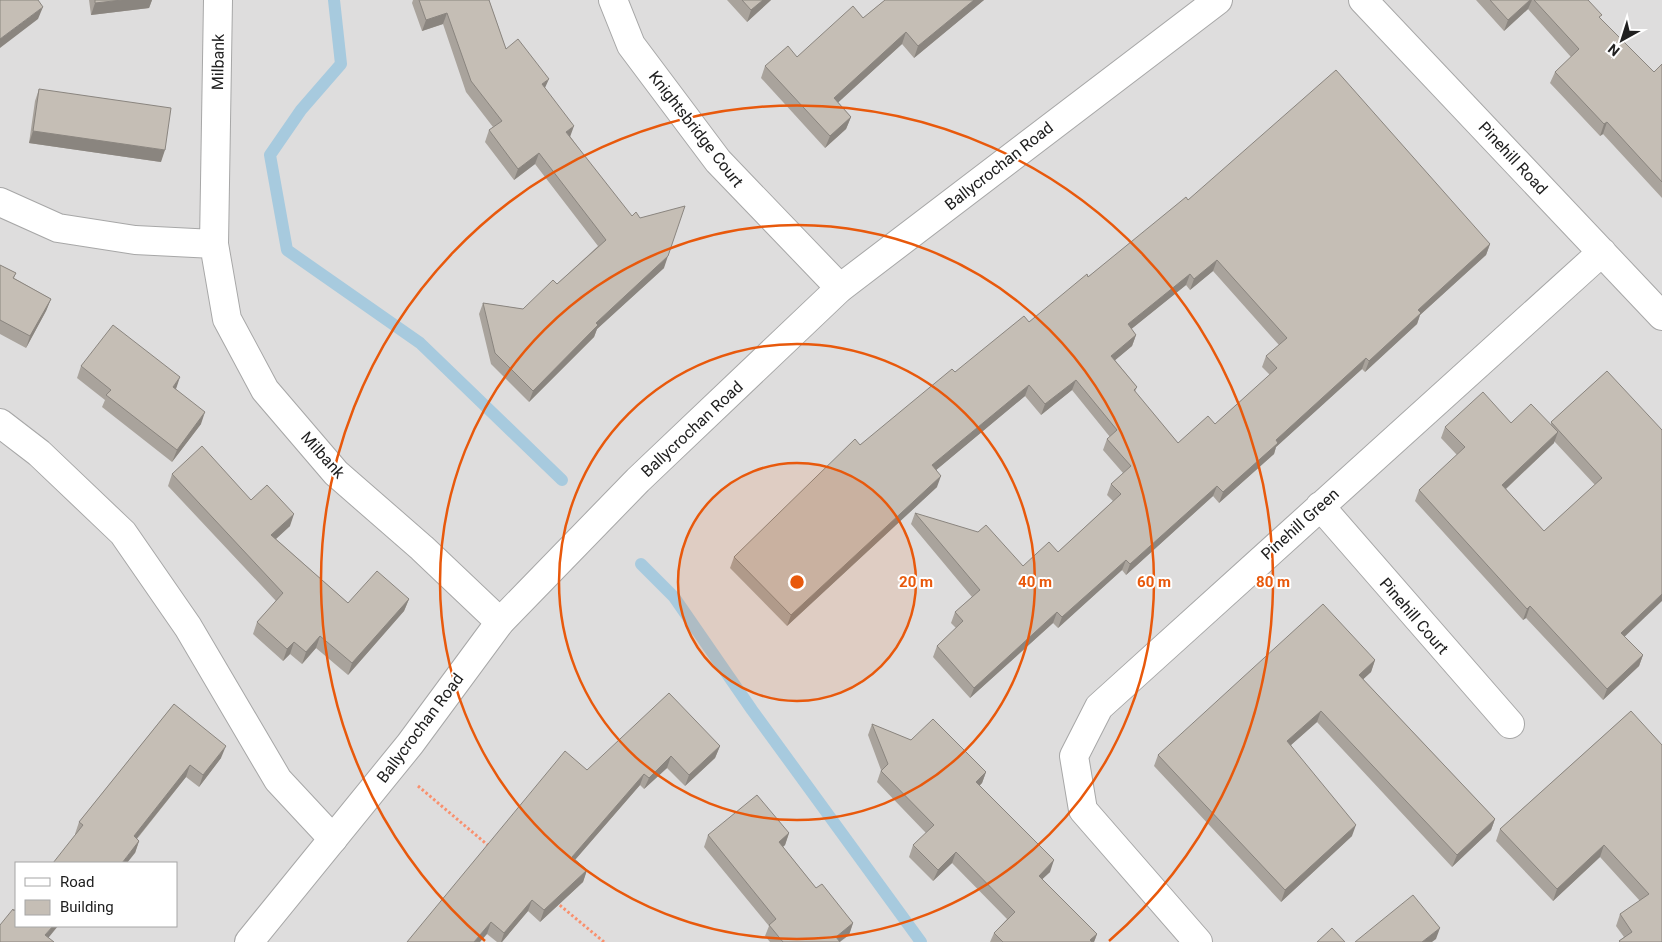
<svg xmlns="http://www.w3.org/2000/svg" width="1662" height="942" font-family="Roboto,sans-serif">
<rect width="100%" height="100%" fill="#f0eee6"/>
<!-- residential -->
<path fill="#dedddd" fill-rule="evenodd" d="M0,0H1662V942H0ZM16,863H176V926H16Z"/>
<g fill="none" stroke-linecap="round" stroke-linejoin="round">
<!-- stream -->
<path stroke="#a7cade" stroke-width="12" d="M334,0L341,64L301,110L270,155L287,250L420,343L562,480
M641,564L674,597L752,710L921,942"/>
<defs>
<path id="minor" d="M218,0L214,244L227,319L265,390L336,473L422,548L500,622
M613,0L631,45L718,161L840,288
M1363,0L1662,316
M0,202L58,228L135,240L214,244
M0,423L39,453L123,533L188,627L278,780L333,839
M1320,506L1510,724
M1198,942L1083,810L1074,756L1099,707L1602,252"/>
<path id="tertiary" d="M249,942L410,744L500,622L638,480L840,288L1218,0"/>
</defs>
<!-- minor casing -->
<use href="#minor" stroke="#a7a7a7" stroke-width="30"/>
<!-- tertiary casing -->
<use href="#tertiary" stroke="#a7a7a7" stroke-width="30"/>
<!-- path -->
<path stroke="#f9906e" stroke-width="3" stroke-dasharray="2.5 2.5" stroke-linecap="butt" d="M418,786L490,847
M556,902L604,942"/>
<!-- minor -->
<use href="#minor" stroke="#fff" stroke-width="28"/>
<!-- tertiary -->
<use href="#tertiary" stroke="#fff" stroke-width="28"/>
</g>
<!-- wall -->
<path fill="#a9a39c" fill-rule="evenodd" d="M89,0H152L149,8L91,15Z
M413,0H489L506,49L545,88L570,136L664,268L597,329L594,337L529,402L491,364L479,314L483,303L523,309L557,284L598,246L535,164L514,180L485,142L489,130L493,127L466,92L443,24L422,31L412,3Z
M727,0H771L747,22Z
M885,0H984L914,58L902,44L838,102L851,117L846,129L825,148L761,78L765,66L797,57L863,18Z
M1476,0H1588L1600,18L1654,72L1662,64V198L1603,134L1600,136L1550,83L1555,72L1571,57L1528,9L1504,31Z
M39,89L161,162L29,143L35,101Z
M1188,200L1490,244L1486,255L1420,315L1417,324L1365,372L1362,369L1276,447L1274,454L1219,503L1213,496L1126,575L1122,570L1058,628L1053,623L970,698L933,657L937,646L956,628L951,623L955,612L972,597L911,524L915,513L1023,566L1058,552L1113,501L1107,495L1111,484L1123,473L1103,450L1107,439L1110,437L1072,390L1041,415L1025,396L936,470L937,487L787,626L730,568L734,557L860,445L955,372L1029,322ZM1213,271L1279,345L1266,356L1262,367L1270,375L1215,424L1178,443L1135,392L1137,387L1115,360L1132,346L1136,335L1131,329L1186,285L1190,290Z
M0,265L16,273L14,278L51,299L46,311L26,348L0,334Z
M81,366L176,389L201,424L172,462L102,407L105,400L77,378Z
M1607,371L1624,636L1643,655L1639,666L1603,700L1526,618L1523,620L1415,501L1419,490L1457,455L1441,438L1445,427L1511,423L1551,425V422ZM1554,441L1595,485L1544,531L1506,489L1554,443Z
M172,474L251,500L290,526L276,539L348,603L409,599L404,611L348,675L316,648L302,664L290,654L283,661L253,634L257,622L276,601L168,486Z
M1375,660L1371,672L1363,679L1495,819L1491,830L1452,867L1317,722L1291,745L1352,836L1281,902L1154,766L1158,755Z
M174,704L221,758L199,787L186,777L137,839L139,841L135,853L76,835L75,834L79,822Z
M1631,711L1662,942H1619V941L1624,937L1616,926L1620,914L1640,901L1600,857L1553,901L1496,841L1500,829Z
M872,724L986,772L982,783L979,786L1050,872L1042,879L1097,934L1094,942H990L994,933L1007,919L952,863L933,881L909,857L913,845L926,833L877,782L881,770L868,735Z
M720,746L715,758L685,786L667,768L644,789L640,785L575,860L587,870L583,882L540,922L528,911L502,942H497L487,934L407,942L587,770Z
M789,833L785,845L783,847L816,888L853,923L849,935L840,942H770L765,936L769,926L704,847L708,835Z"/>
<!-- shaded-wall -->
<path fill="#8a857f" d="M122,0H152L149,8L91,15L95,3Z
M763,0H771L747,22L751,10Z
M974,0H984L914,58L918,46Z
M1530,0H1532L1528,9L1504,31L1508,20Z
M43,7L38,19L0,48V39Z
M447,13L443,24L422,31L426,20Z
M906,32L902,44L830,110L834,98Z
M549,79L544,90L542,84Z
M851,117L846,129L825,148L830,136Z
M1607,122L1603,134L1600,136L1604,124Z
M574,126L570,137L566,132Z
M33,131L165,150L161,162L29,143Z
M539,153L535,164L514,180L518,169Z
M1490,244L1486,255L1420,315L1417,324L1365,372L1369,361L1418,310Z
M668,256L664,268L597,329L594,337L529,402L533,391L596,323Z
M1217,260L1213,271L1190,290L1194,279Z
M1190,274L1186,285L1124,335L1128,324Z
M51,299L46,311L26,348L30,336Z
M1136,335L1132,346L1107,367L1111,356Z
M1366,358L1362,369L1276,447L1274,454L1219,503L1223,492L1276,440Z
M180,377L176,389L168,399L173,387Z
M1076,380L1072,390L1041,415L1045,404Z
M1029,385L1025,396L929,476L932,465Z
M205,412L201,424L172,462L177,450Z
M1558,432L1554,443L1498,496L1502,485Z
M941,476L937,487L787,626L791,615Z
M1217,486L1213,496L1126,575L1130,564Z
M294,514L290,526L267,547L271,535Z
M1126,560L1122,570L1058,628L1062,617Z
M1662,594V601L1617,644L1621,633Z
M409,599L404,611L348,675L352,663Z
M1530,606L1526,618L1523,620L1527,609Z
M1057,612L1053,623L970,698L974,688Z
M320,636L316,648L302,664L306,652Z
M294,642L290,654L283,661L287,649Z
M1643,655L1639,666L1603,700L1607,689Z
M1375,660L1371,672L1355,687L1359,675Z
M1321,711L1317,722L1283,752L1287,741Z
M226,746L221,758L199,787L203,775Z
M720,746L715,758L685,786L689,775Z
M671,756L667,768L644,789L649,778Z
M190,765L186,777L129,848L134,836Z
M986,772L982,783L972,793L976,782Z
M644,774L640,785L567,869L572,857Z
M1495,819L1491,830L1452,867L1457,855Z
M1356,825L1352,836L1281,902L1285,890Z
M789,833L785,845L775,853L779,842Z
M139,841L135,853L127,863H122Z
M1604,845L1600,857L1553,901L1557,889Z
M956,852L952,863L933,881L938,870Z
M1054,860L1050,872L1034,887L1039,876Z
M587,870L583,882L540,922L544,910Z
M532,900L528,911L502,942H501L504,933Z
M491,922L487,934L480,942H474Z
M853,923L849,935L839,942L836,937Z
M53,926H58L45,942V935Z
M1440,928L1436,939L1432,942H1422Z
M1097,934L1094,942H1089L1090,940Z"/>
<!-- building -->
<path fill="#c5beb5" stroke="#8a857f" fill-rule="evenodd" d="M0,0H38L43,7L0,39Z
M95,0H122L95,3Z
M419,0H489L506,49L518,39L549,79L542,84L574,126L566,132L632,216L636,212L640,218L685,206L668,256L596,323L598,325L533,391L495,353L483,303L523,309L553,280L557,284L606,240L539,153L518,169L489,130L502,121L471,81L447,13L426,20Z
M742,0H763L751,10Z
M885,0H974L918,46L906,32L834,98L851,117L830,136L765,66L788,46L797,57L853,6L863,18Z
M1490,0H1530L1508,20Z
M1534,0H1588L1602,15L1599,17L1654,72L1662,64V182L1607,122L1604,124L1555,72L1579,49Z
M1336,70L1490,244L1418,310L1421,313L1369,361L1366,358L1276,440L1278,443L1223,492L1217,486L1130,564L1126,560L1062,617L1057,612L974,688L937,646L963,621L955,612L980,590L915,513L978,532L986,525L1023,566L1049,542L1058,552L1121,494L1111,484L1131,466L1107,439L1117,430L1076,380L1045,404L1029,385L932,465L941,476L791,615L734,557L855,439L860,445L952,369L955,372L1024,316L1029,322L1087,274L1088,277L1186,197L1188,200ZM1217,260L1287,338L1266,356L1277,368L1215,424L1208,416L1178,443L1134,390L1137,387L1111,356L1136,335L1128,324L1190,274L1194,279Z
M39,89L171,108L165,150L33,131Z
M0,265L16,273L13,278L51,299L30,336L0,320Z
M113,325L180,377L173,387L205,412L177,450L106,395L111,390L81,366Z
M1607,371L1662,430V594L1621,633L1643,655L1607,689L1530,606L1527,609L1419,490L1465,447L1445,427L1483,392L1511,423L1531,404L1558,432L1502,485L1544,531L1602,478L1551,422Z
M202,446L251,500L267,485L294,514L271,535L348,603L377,571L409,599L352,663L320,636L306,652L294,642L287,649L257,622L283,593L172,474Z
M1323,604L1375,660L1359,675L1495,819L1457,855L1321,711L1287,741L1356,825L1285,890L1158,755Z
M669,693L720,746L689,775L671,756L649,778L644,774L572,857L587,870L544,910L532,900L504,933L491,922L474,942H407L565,751L587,770Z
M174,704L226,746L203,775L190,765L134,836L139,841L122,863H53L83,825L79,822Z
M1631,711L1662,745V942H1620L1619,941L1632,932L1620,914L1649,894L1604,845L1557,889L1500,829Z
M933,719L986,772L976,782L1054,860L1039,876L1097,934L1090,940L1092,942H1003L994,933L1015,912L956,852L938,870L913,845L934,825L881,771L888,764L872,724L911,740Z
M757,795L789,833L779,842L816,888L822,884L853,923L836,937L840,942H783L769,925L776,919L708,835Z
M1413,895L1440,928L1422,942H1355Z
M16,908V926H53L45,935L54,942H0V925L13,909L14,911Z
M1332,928L1345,942H1317Z"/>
<!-- distance rings -->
<circle cx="797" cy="582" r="119" fill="#e8590c" fill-opacity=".12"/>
<g fill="none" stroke="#e8590c" stroke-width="2.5">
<circle cx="797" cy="582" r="119"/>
<circle cx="797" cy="582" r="238"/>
<circle cx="797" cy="582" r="357"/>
<path d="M485 941A476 476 0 1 1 1109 941"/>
</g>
<g text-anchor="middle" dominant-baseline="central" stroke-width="4" stroke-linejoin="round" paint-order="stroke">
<!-- street labels -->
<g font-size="16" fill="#202020" stroke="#fff">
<text transform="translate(218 62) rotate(-89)">Milbank</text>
<text transform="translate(696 129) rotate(52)">Knightsbridge Court</text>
<text transform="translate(1513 158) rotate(47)">Pinehill Road</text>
<text transform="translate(999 166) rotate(-38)">Ballycrochan Road</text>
<text transform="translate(692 429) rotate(-43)">Ballycrochan Road</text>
<text transform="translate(323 455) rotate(48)">Milbank</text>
<text transform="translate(1300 524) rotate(-42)">Pinehill Green</text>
<text transform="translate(1414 616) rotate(49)">Pinehill Court</text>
<text transform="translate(420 728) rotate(-53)">Ballycrochan Road</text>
</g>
</g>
<circle cx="797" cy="582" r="8" fill="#e8590c" stroke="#fff" stroke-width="2.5"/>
<g font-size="15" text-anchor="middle" font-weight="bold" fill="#e8590c" stroke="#fff" stroke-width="4" stroke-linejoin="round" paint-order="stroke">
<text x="916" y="587">20 m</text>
<text x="1035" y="587">40 m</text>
<text x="1154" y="587">60 m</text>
<text x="1273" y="587">80 m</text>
</g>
<!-- legend -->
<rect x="15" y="862" width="162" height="65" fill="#ffffff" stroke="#a6a6a6"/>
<rect x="25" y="878" width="25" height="8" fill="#ffffff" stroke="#a6a6a6"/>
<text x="60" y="887" font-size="15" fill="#202020">Road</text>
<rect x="25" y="900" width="25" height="15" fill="#c5beb5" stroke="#a6a6a6"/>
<text x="60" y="912" font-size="15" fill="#202020">Building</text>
<!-- north arrow -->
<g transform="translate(1622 40) rotate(219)" stroke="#ffffff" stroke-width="4" paint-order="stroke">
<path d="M0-4L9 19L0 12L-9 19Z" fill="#202020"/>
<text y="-8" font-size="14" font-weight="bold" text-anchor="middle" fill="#202020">N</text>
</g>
</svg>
